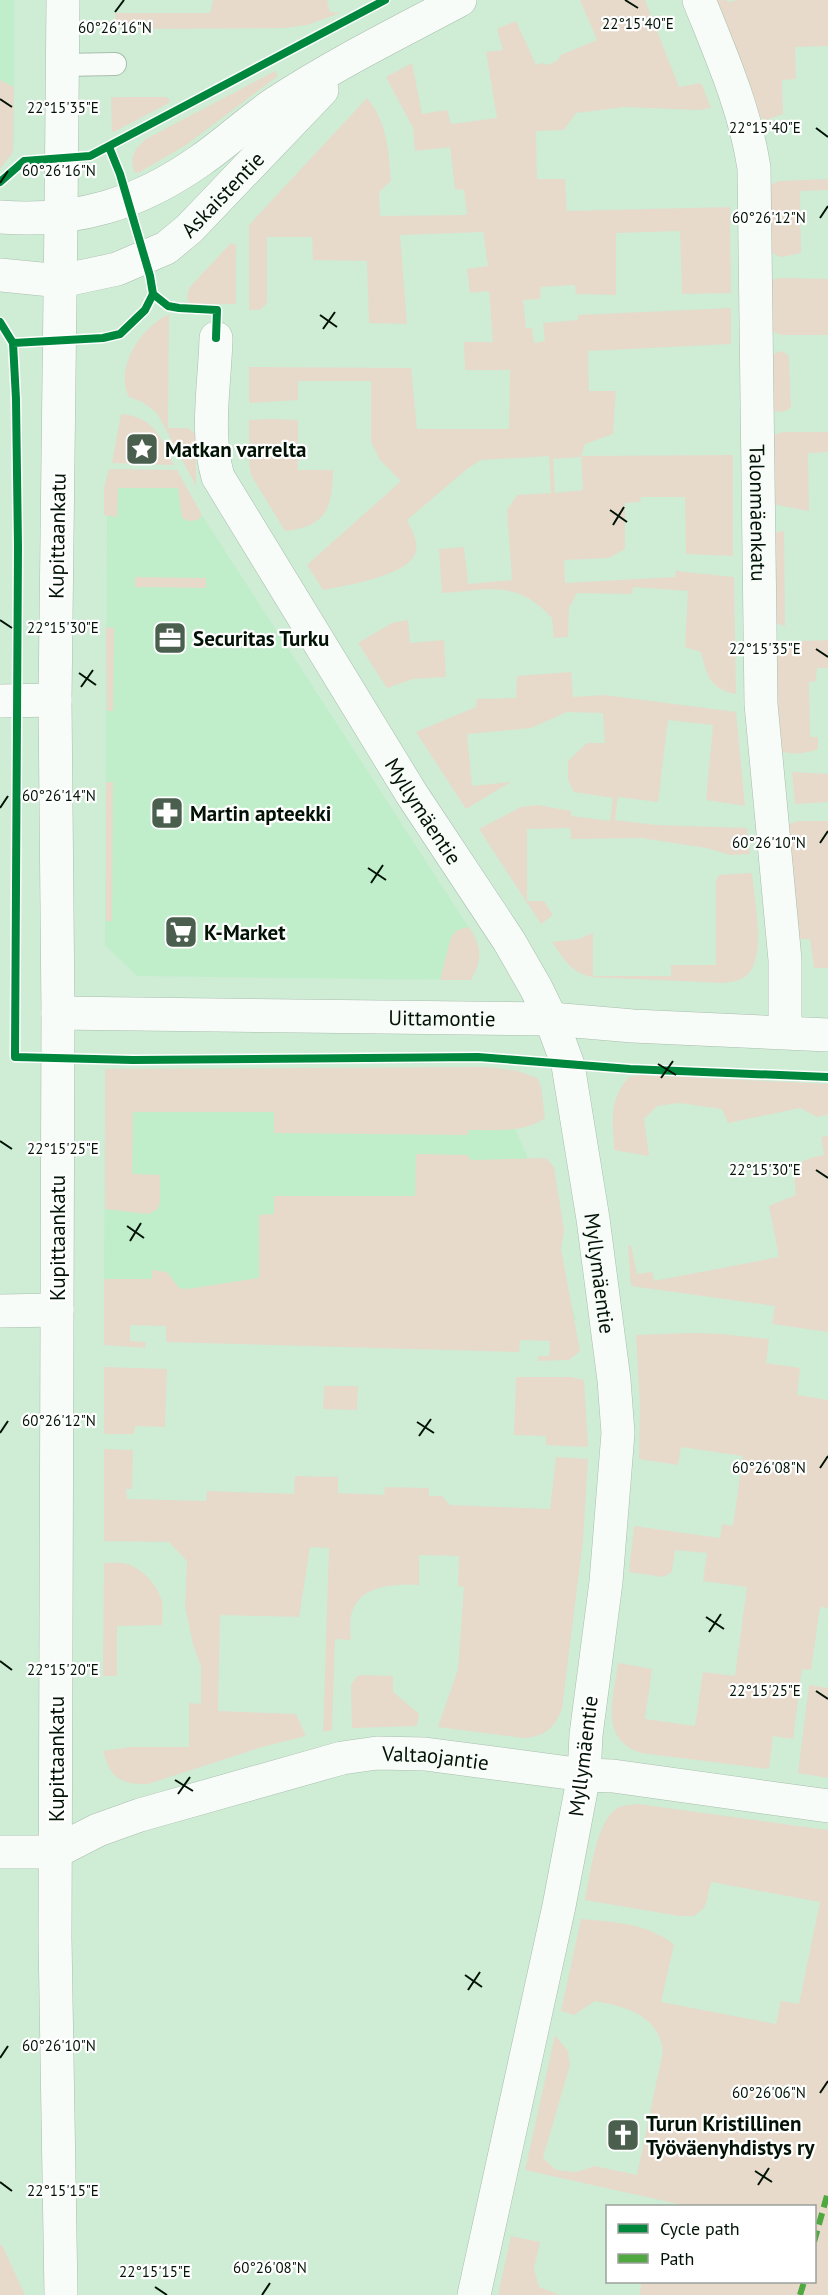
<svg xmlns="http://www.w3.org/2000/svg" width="828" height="2295" font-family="'PT Sans',sans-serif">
<rect width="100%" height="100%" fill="#cfecd5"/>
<!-- built -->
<path fill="#c0eecb" d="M0,0H14V141L13,152L0,169Z
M107,485L183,486L477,940L479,960L471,980L137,976L105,945Z
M105,1078L515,1129L531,1165L576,1320L104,1296Z"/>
<!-- green -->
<path fill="#e7dacb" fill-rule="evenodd" d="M213,0H327L330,12L340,13L307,25L284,28L127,29L121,28L116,23L115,13H210Z
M580,0H645L679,87L701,83L711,108L699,110L625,107L576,113L564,130L536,131L537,179H565L567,211L730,207L731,293L682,294L680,231L616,233V295L576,294L575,285L541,287L540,299L523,300L526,328H532L534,343L545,341L543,323L578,320V315L731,308V344L588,351L589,391H616L613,434L585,444L581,456L733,455V556L686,554L685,497H641L640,502L625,503V549L609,558L564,560L565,583L675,577L676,571L734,577L736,694C709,689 707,675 701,652L685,647L688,591L633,587L632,594L577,593L569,608L568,637L554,638L552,618C516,579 490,590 442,593L439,549L464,547L468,584L512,580L507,510L517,495L551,493L549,456L481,460L467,469L407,520C411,529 418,539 416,551C412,575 344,586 323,590L307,565L401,481L379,459L371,441V381H298V400L249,403V367L411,368L417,429H509L510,370H465L464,342H493L489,291L470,293L467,269L488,266L483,232L400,235L407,324L369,323L367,261L313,260L312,237H267V303L260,310H249V225L367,98C387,122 389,151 391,181L379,192L380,216L467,215L464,190L455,189L450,147L415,151L413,128L386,77L412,63L422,114L447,110L451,124L497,118L486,52L503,50L497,29L516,21L536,65L543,63L547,65L557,61L561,55L597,40ZM581,457L583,490L555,493L553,459Z
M716,0H727L728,2L738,0H828V46L795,47L796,79L782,80L783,114L767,120L757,117Z
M275,71L278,76L186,145L140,172L135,173C128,158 135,148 146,139Z
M0,80L14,87L13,152L0,169Z
M115,97H166L170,100L169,103L114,132L112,131L111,98Z
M828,179V190L800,191L801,253L781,257L771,253L768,186L779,181Z
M231,243L236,245V304H191L187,299L189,288Z
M781,278L828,279V335H782L771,331L770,280Z
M169,314L168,428H188L196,435V486L157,413L142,402L129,397C114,368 141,327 169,314Z
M782,351L789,356L791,408L783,412L772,411L770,355Z
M121,414C155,417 161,438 174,465L112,463Z
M272,419L298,420V470H333C332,509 327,526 285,531L251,475L249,464V420Z
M783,432H828V452L808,453L809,511L772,504L771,436Z
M109,469L177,470L202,515L198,520L188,521L182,518L178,488H118L117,517L104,515V488Z
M784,531L785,626L774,623L773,533Z
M135,577L206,578V588L135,587Z
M408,620L410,643L444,640L446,677L413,679L387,688L358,643L392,623Z
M106,627L114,628L113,711H107Z
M828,640V668H817L816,681L809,682L810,737H818V749C805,754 793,755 779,751L775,642Z
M571,672L573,697L604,695L736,712L745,806L706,800L713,725L668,720L658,802L618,797L615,820L656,825L747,828L750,854L730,855L707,848L641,838L571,839L570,828L527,829V901H544L553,915L541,924L479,829L521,807L538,805L571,811V816L610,821L613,798L574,792L568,780V761L587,743H605L603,713L567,712L531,728L467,734L472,786L511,782L466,809L416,732L476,707L477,699L516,698L517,676Z
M792,772L828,774V802L795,804Z
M106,782H113L112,921H106Z
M798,821H828V968H814L810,939H798L786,825Z
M752,873C754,899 768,960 745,977C739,981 730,982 723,983L592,977C571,973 563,958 552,942L579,939L593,933V976H671V965H716V881L719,875Z
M469,927C482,947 483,959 471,980H440L451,937L457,930Z
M487,1067L518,1071L537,1078L541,1086L545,1118C524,1133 495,1130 469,1130L467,1135L274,1133V1112H133L132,1174L160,1175V1202L158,1209L148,1214L105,1209V1069Z
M643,1075L828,1084V1115L817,1117L800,1108L728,1123L722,1109L679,1103L657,1106L644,1119L649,1156L614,1150C613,1122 608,1100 629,1077Z
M828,1136V1332L772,1324L775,1306L631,1286L628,1246L631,1245L637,1274L652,1272L654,1281L779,1257L769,1206L796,1195C792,1167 796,1160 824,1155L821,1137Z
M416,1154L467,1155L471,1160L546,1158L554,1167L564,1230L561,1249L580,1351L569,1360L538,1361V1356H549L550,1341L520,1340L519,1352L166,1342V1326L130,1325V1341L146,1342L145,1348L104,1345V1279H152V1270L167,1272L179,1288L187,1289L259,1278V1215L274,1214V1196H415Z
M693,1333L721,1334L769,1339L766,1363L800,1368L797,1395L828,1400V1608L820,1607L811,1670L802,1669L793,1739L773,1736L769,1769L641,1753C598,1739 614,1698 618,1663L652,1669L645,1719L695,1726L703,1672L735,1676L747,1587L703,1581L707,1553L675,1550L672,1572L663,1577L629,1572L634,1526L720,1538L722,1524L733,1526L743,1456L681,1447L678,1465L639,1459L640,1407L636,1335Z
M104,1367L167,1369L165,1427L135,1426L134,1434H104Z
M516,1377H570L584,1380L588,1447L546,1445V1436L514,1435Z
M324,1386H358L357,1410L323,1409Z
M104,1449L133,1450L132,1489H126L127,1499L206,1501L207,1491L294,1494L295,1476L338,1477V1493L384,1495L385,1487L429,1488V1496H442L450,1505L550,1509L556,1457L588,1459L583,1540L562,1709C554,1729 544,1737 523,1738L438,1727L458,1669L464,1587L458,1586L459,1556L419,1555V1585C397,1584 365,1584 354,1607C349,1616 350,1629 351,1640L335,1639L332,1730L323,1732L329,1548L310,1547L299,1617L220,1615L218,1711L296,1714L306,1736L262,1747L148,1784C121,1785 110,1778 103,1751L131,1747H189V1703L201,1704V1667L193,1644L185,1606L187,1561L169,1542L104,1541Z
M104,1563C111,1563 120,1562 127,1564C143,1569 158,1586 162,1601C163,1608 162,1617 162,1625L117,1626V1676H103Z
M361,1675L393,1676V1692L419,1714L417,1726L352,1728L351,1685L357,1676Z
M809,1685L828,1688V1778L798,1773Z
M638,1804L828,1830V2295H640L641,2282H814V2206H687L525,2170L555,2035L568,2051L570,2065L543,2158L556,2170L576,2172L595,2166L637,2175L663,2051C658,2015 627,2007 595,2001L574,2015L561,2011L581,1919C613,1922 649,1923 674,1945L661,2002L776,2024L781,2001L799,2004L820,1902L711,1882L705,1907L694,1916H679L585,1900C590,1878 596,1816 620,1807C625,1805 633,1805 638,1804Z
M511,2236L540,2242L534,2269L539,2287L560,2295H498Z
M0,2245H2L25,2295H0Z"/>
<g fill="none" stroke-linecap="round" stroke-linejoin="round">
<defs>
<path id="lane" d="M62,65L115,64"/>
<g id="street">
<path id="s1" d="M699,0C721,55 745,109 754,168L761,704L785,960V1032"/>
<path d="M61,217L63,0"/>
<path id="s2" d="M216,338C215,383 205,433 218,477L411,793L509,941L536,988L551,1019L568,1065L593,1219L614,1380L618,1433L606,1582L586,1735L584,1775L559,1906L474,2295"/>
<path d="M0,701L55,700"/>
<path d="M58,1013L55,1938L61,2295"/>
<path d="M0,1311L57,1310"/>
<path id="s3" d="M0,1852H55L98,1830L140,1815L342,1758L377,1753L425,1754L584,1775L613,1776L828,1806"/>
</g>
<g id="secondary">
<path d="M0,217C76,223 139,204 201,160C227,142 250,120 277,102C335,64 398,33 460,0"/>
<path id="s4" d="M61,217L55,700L58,1013L551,1019L633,1026L828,1035"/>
<path id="s5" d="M0,275L61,281L117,269L166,248L189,229L322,90"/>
</g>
</defs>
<!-- lane casing -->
<use href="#lane" stroke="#a8bead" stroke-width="24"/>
<!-- street casing -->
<use href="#street" stroke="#a8bead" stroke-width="34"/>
<!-- secondary casing -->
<use href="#secondary" stroke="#a8bead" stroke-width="34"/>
<!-- lane -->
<use href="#lane" stroke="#f8fcf9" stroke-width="22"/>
<!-- street -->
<use href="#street" stroke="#f8fcf9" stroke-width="33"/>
<!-- secondary -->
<use href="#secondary" stroke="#f8fcf9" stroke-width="33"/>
<!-- quiet -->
<path stroke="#4fa840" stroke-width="6" stroke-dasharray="12 6" stroke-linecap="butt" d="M814,2242L828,2192
M800,2295L804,2282"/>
<defs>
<path id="cycleway" d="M0,182L24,161L90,156L385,0
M153,294L168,306L179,308L217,310L216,338
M0,322L13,343L16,399L18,547L15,1057L133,1060L478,1057L630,1069L828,1077
M13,343L103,338L120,334L145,310L153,294L150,276L120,174L109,147"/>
</defs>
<!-- cycleway casing -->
<use href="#cycleway" stroke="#fff" stroke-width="11"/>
<!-- cycleway -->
<use href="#cycleway" stroke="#00873e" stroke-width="8"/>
</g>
<!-- ticks -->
<path fill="none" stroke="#021306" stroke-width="2" d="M625,0L638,8M115,12L124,0M0,99L12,107M816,128L828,137M0,183L8,171M820,218L828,206M320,315L337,327M323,329L335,312M610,510L627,522M613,525L624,507M0,620L12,628M816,649L828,657M79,673L96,685M81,687L93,670M0,808L8,796M820,843L828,831M368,868L386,880M371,883L383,865M658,1064L676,1075M661,1078L673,1061M0,1141L12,1149M816,1170L828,1178M127,1226L144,1238M130,1241L141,1223M417,1422L434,1433M0,1433L8,1421M419,1436L431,1419M820,1468L828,1456M706,1617L724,1629M709,1632L721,1614M0,1661L12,1670M816,1691L828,1699M175,1780L193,1791M178,1794L190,1777M465,1975L482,1987M468,1990L480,1972M0,2058L8,2046M820,2093L828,2081M755,2171L772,2182M0,2182L12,2191M758,2185L769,2168M155,2287L167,2295M262,2295L270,2283"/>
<!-- icons -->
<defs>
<symbol id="sight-square" viewBox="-11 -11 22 22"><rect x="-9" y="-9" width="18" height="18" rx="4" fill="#4a5f4e" stroke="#fff"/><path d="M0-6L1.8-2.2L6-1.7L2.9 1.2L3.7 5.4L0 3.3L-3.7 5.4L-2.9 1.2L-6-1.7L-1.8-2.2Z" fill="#fff"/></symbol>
<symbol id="office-square" viewBox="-11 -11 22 22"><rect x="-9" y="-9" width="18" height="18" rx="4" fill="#4a5f4e" stroke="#fff"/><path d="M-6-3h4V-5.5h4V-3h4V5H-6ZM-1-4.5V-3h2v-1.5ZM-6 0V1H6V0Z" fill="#fff"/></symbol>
<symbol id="pharmacy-square" viewBox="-11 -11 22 22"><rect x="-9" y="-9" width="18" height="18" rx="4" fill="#4a5f4e" stroke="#fff"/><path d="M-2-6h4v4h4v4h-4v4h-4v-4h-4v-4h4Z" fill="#fff"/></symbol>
<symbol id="supermarket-square" viewBox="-11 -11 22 22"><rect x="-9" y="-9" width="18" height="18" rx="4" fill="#4a5f4e" stroke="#fff"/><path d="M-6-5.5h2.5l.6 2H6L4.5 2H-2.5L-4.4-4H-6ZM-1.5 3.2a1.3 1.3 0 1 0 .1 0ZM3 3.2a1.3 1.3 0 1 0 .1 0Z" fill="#fff"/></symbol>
<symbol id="church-square" viewBox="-11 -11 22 22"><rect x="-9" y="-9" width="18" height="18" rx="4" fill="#4a5f4e" stroke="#fff"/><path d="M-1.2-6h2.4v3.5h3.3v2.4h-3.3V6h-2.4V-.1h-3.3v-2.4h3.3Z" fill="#fff"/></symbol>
</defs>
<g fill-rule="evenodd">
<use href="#sight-square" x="123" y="430" width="38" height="38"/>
<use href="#office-square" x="151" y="619" width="38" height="38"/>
<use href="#pharmacy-square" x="148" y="794" width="38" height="38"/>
<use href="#supermarket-square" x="162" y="913" width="38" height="38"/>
<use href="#church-square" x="604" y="2116" width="38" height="38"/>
</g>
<g text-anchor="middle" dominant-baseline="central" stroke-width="4.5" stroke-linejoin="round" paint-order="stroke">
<!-- street labels -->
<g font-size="21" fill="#021306" stroke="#fff">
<text stroke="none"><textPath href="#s5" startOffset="250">Askaistentie</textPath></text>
<text stroke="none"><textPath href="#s1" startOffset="522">Talonmäenkatu</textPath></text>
<text transform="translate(57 536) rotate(-89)">Kupittaankatu</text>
<text stroke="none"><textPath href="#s2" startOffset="532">Myllymäentie</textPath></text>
<text stroke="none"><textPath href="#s4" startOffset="1180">Uittamontie</textPath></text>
<text transform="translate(57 1238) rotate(-90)">Kupittaankatu</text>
<text stroke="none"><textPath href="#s2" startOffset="1036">Myllymäentie</textPath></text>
<text transform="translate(583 1756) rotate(-83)">Myllymäentie</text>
<text stroke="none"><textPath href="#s3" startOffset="452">Valtaojantie</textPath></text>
<text transform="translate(56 1759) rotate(-90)">Kupittaankatu</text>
</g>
<!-- poi labels -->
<g font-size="21" font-weight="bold" fill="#021306" stroke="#fff" text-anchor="start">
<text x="165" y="449">Matkan varrelta</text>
<text x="193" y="638">Securitas Turku</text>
<text x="190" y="813">Martin apteekki</text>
<text x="204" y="932">K-Market</text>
<text x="646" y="2123">Turun Kristillinen<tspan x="646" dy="24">Työväenyhdistys ry</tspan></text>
</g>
</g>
<g font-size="15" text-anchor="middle" fill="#021306" stroke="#fff" stroke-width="4.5" stroke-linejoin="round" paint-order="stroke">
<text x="638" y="29">22°15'40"E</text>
<text x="115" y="33">60°26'16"N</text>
<text x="63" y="113">22°15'35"E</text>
<text x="765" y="133">22°15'40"E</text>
<text x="59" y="176">60°26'16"N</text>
<text x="769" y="223">60°26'12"N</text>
<text x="63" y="633">22°15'30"E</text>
<text x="765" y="654">22°15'35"E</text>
<text x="59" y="801">60°26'14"N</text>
<text x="769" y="848">60°26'10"N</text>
<text x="63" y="1154">22°15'25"E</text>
<text x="765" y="1175">22°15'30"E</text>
<text x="59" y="1426">60°26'12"N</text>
<text x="769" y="1473">60°26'08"N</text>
<text x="63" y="1675">22°15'20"E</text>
<text x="765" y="1696">22°15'25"E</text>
<text x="59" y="2051">60°26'10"N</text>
<text x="769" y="2098">60°26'06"N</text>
<text x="63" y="2196">22°15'15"E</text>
<text x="270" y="2273">60°26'08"N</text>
<text x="155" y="2277">22°15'15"E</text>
</g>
<!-- legend -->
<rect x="606" y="2205" width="210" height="78" fill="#ffffff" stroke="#9aa19b" stroke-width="1.5"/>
<rect x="618" y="2224" width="30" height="9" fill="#00873e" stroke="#9aa19b" stroke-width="1.5"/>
<text x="660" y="2235" font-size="18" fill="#021306">Cycle path</text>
<rect x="618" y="2254" width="30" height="9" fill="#4fa840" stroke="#9aa19b" stroke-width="1.5"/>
<text x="660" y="2265" font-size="18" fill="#021306">Path</text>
</svg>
